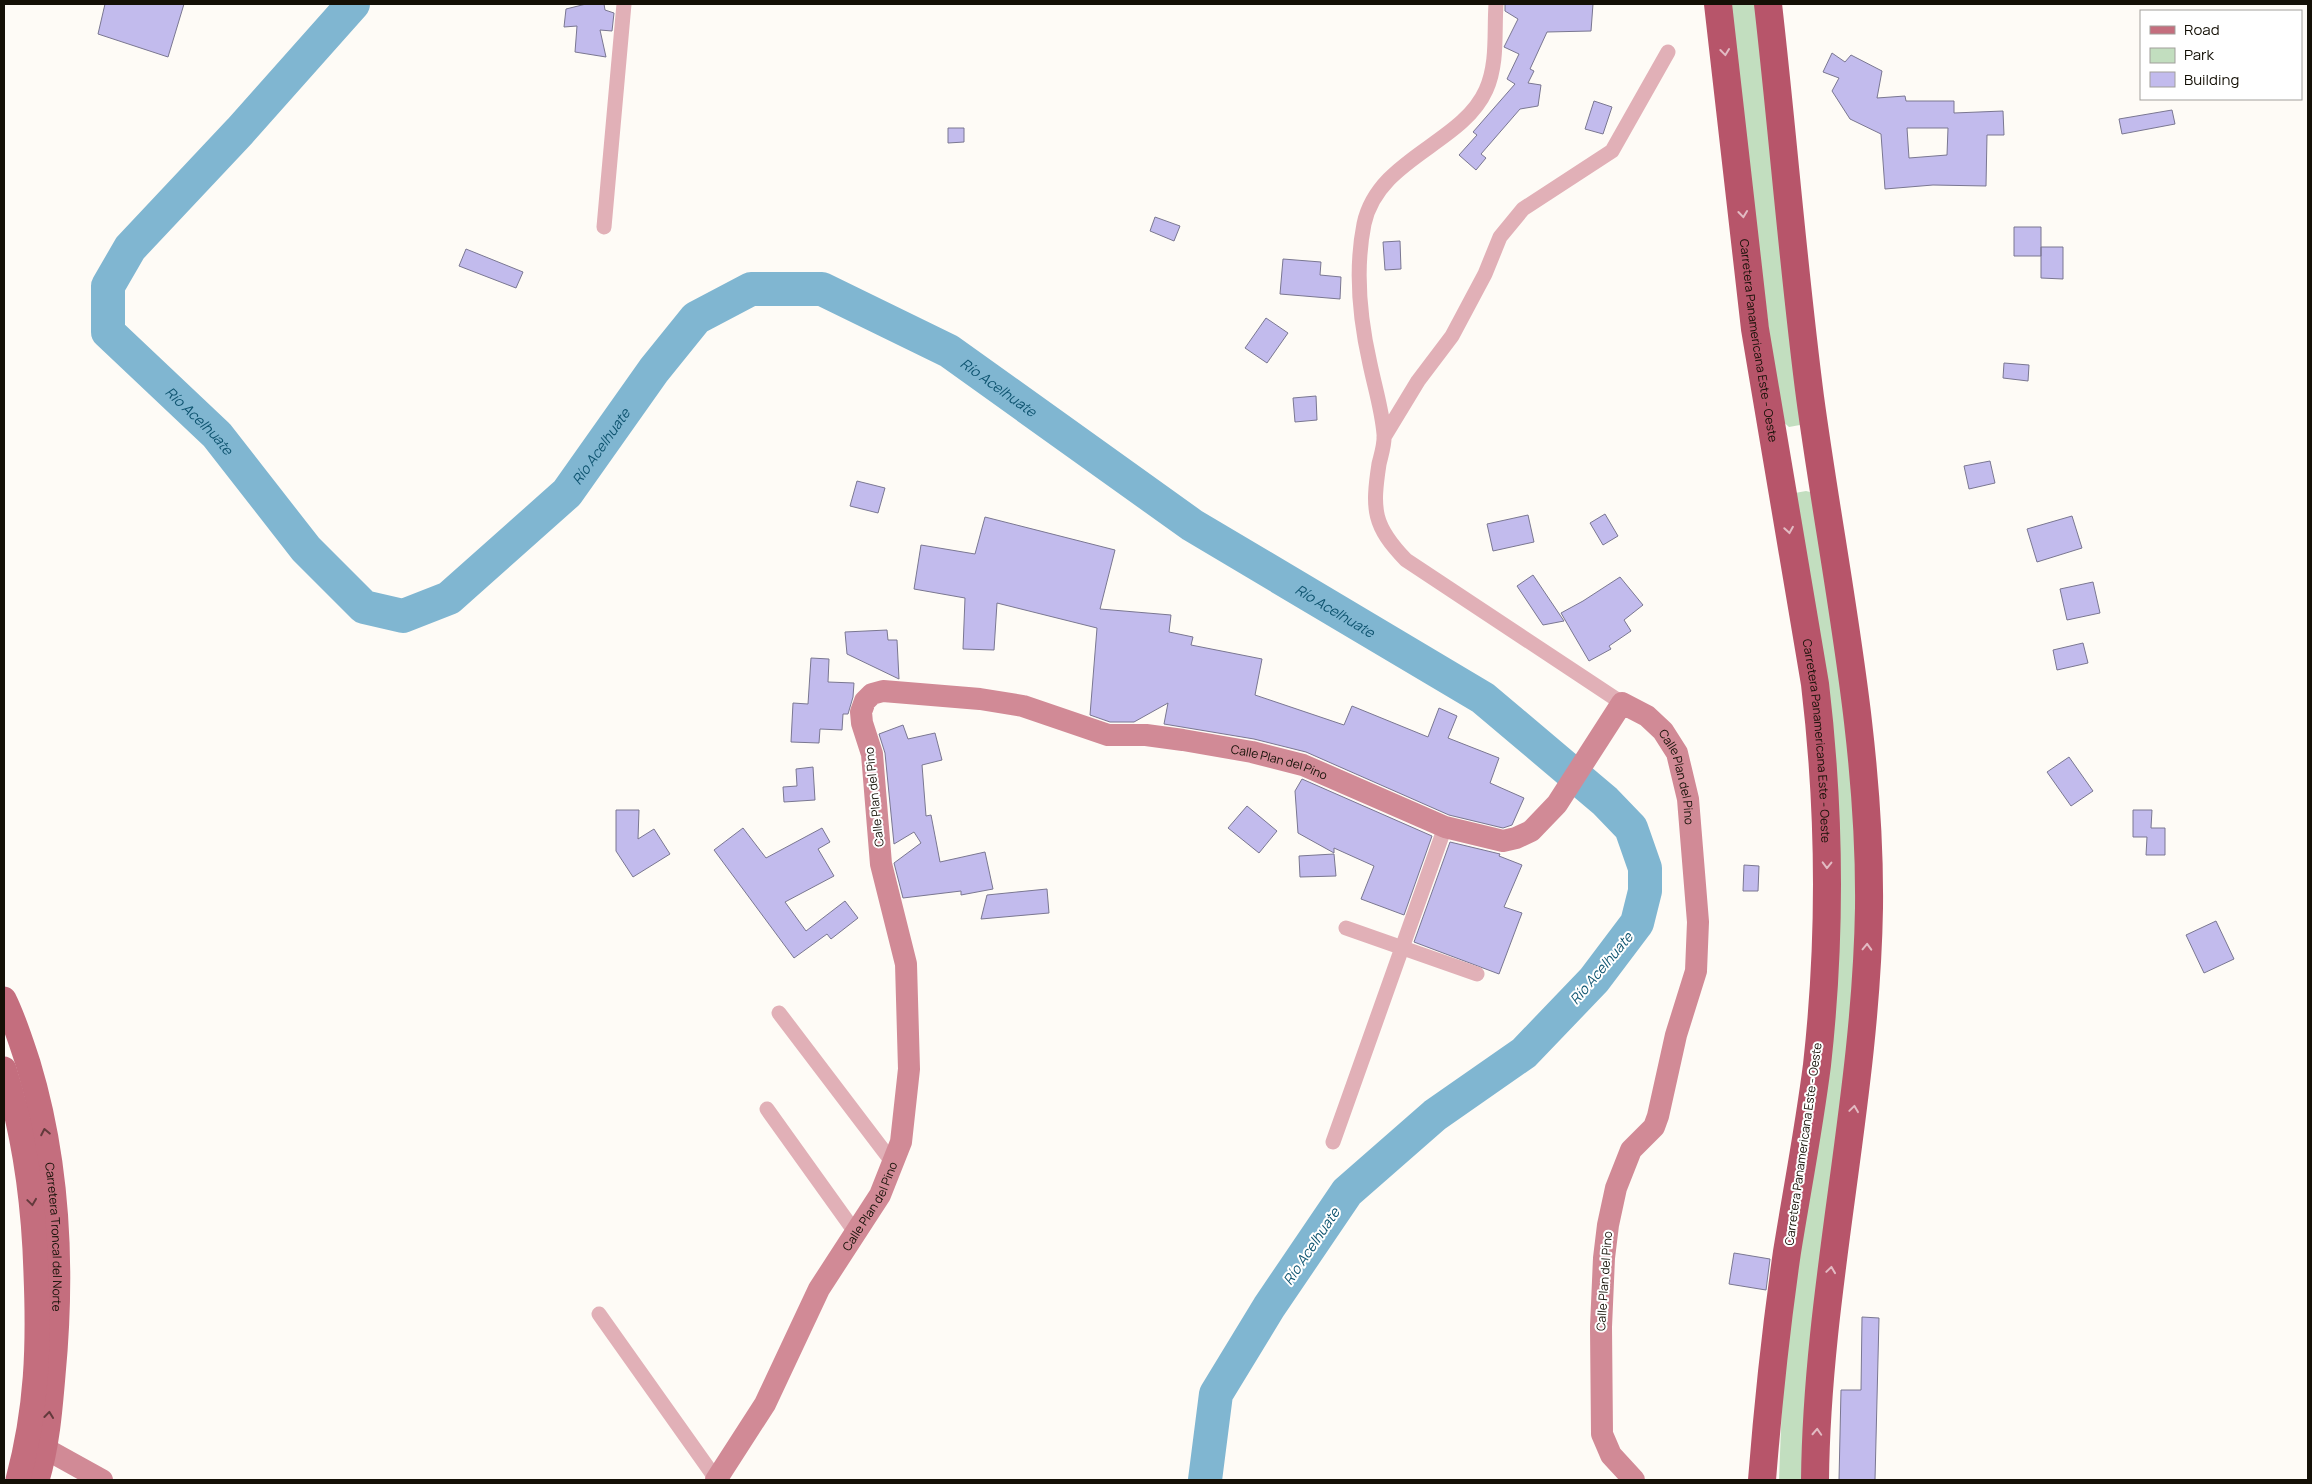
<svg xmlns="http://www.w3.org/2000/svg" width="2312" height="1484" font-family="Manrope,sans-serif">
<rect width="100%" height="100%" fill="#fefbf6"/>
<!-- green -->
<path fill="#c2debf" d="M1728,4H1756L1802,422L1800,425L1789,427L1780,419Z
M1806,491L1810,492L1816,503L1858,815L1853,1024L1805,1480H1779L1783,1375L1831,987L1795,493Z"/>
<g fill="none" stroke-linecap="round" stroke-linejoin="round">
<!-- river -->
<path stroke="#80b6d1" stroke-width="34" id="s1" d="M353,4L240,131L130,248L108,286V332L217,435L306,549L364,607L403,616L449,598L567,493L654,370L696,318L751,289H822L949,351L1192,525L1483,698L1605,801L1631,828L1645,868V891L1637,923L1594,980L1524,1053L1435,1115L1347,1192L1269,1307L1216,1394L1205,1480"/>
</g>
<!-- building -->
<path fill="#c2bbed" stroke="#7a7791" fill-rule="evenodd" d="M105,4H184L168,57L98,34Z
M586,4H604L605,10L614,13L612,31L600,30L606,57L575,52L577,26L564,27L566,9Z
M1505,4H1593L1591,31L1547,32L1530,69L1534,71L1528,83L1541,85L1538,106L1520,109L1481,154L1486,158L1476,170L1459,155L1477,135L1473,132L1515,84L1507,79L1519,54L1504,47L1518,19L1505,11Z
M1832,53L1845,62L1851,55L1882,71L1877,98L1905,96L1906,101H1954V113L2003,111L2004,135H1987L1986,186L1933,185L1885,189L1881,134L1850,119L1832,91L1839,78L1823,72ZM1907,128H1948L1947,155L1909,158Z
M1594,101L1612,107L1603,134L1585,129Z
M2172,110L2175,124L2122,134L2119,119Z
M948,128H964V142L948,143Z
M1155,217L1180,226L1174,241L1150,231Z
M2014,227H2041V256H2014Z
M1400,241L1401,269L1385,270L1383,242Z
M2041,247H2063V279L2041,278Z
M466,249L523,272L516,288L459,266Z
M1283,259L1321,262L1320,275L1341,277L1340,299L1280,294Z
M1266,318L1288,333L1267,363L1245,348Z
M2004,363L2029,365L2028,381L2003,378Z
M1316,396L1317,420L1295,422L1293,398Z
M1990,461L1995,483L1969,489L1964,466Z
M857,481L885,488L878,513L850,506Z
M1605,514L1618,536L1603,545L1590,523Z
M1528,515L1534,542L1493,551L1487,524Z
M2072,516L2082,548L2037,562L2027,529Z
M985,517L1115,550L1100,609L1171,615L1169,632L1193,637L1191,645L1262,659L1255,695L1344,725L1352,706L1428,737L1439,708L1457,716L1448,738L1499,758L1490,783L1524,798L1512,825L1503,828L1449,815L1306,752L1254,739L1164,724L1168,703L1134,722H1110L1090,715L1097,628L997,603L994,650L963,649L965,598L914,589L921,545L975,554Z
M1533,575L1564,621L1543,625L1517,586Z
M1620,577L1643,605L1624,620L1631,631L1609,646L1611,649L1589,661L1561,613L1583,601Z
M2093,582L2100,613L2067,620L2060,589Z
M887,630L888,640H897L899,679L847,654L845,632Z
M2083,643L2088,663L2057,670L2053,650Z
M811,658L829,659L828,682L854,683L853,697L848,714H843L842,730L820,729L819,743L791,742L793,703L808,704Z
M903,725L908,739L935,733L942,760L922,765L926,816L931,815L940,862L985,852L993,889L961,895V891L903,898L894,863L921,843L914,832L894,844L885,753L879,734Z
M2069,757L2093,791L2071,806L2047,772Z
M813,767L815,800L784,802L783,787L797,786L796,769Z
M1302,779L1432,836L1404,915L1361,899L1374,866L1334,848V853L1298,833L1295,791Z
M1247,806L1277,831L1259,853L1228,828Z
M616,810H639L638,839L654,829L670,854L633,877L616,851Z
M2133,810H2152L2151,828H2165V855H2146L2147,837H2133Z
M743,828L766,858L822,828L830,842L818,849L834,876L785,902L806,931L845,901L858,918L831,939L827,934L794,958L714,850Z
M1450,842L1500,854L1499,856L1522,865L1504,907L1522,913L1499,974L1414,942Z
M1334,854L1336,876L1300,877L1299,856Z
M1744,865L1759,866L1758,891H1743Z
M1047,889L1049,913L981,919L987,895Z
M2216,921L2234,959L2204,973L2186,935Z
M1734,1253L1770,1259L1766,1290L1729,1284Z
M1862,1317L1879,1318L1875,1480H1839L1841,1390H1861Z"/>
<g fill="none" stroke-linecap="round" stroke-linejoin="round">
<!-- street -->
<path stroke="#e1b0b7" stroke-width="15" d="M1496,4C1494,33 1498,63 1486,90C1462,144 1378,158 1364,224C1355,269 1360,320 1370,364C1375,388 1382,410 1384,434C1385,444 1381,455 1379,464C1372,510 1373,526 1406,560L1622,703
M604,227L624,4
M1384,437L1418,381L1452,336L1485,274L1500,237L1523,209L1612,151L1668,52
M1346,928L1477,974
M779,1013L893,1163
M767,1109L855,1232
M1333,1142L1445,827
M599,1314L716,1479"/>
<!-- secondary -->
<g stroke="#d18a96" stroke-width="22">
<path d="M46,1449L102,1480"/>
<path id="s2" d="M716,1480L765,1404L819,1289L880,1195L901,1142L909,1069L906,964L881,864L872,754L862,723L861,712L865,701L872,694L883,691L980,699L1023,706L1108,735H1146L1183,740L1252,752L1303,765L1445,827L1503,841L1516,838L1531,831L1557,804L1622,703L1647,716L1663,731L1677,753L1688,799L1698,922L1696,971L1676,1035L1658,1116L1654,1127L1631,1150L1616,1188L1608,1225L1604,1258L1601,1327L1602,1434L1611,1455L1634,1480"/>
</g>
<!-- primary -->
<g stroke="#c46e7e" stroke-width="25">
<path id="s3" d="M4,999C14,1019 21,1042 28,1063C59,1165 63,1270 53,1375C50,1411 47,1446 37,1480"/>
<path d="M4,1069C25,1135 34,1204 36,1274C39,1347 37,1408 18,1480"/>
</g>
<!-- highway -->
<g stroke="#b7556a" stroke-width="28">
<path id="s4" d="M1718,4L1755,329L1815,684C1830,810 1831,939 1817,1065C1809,1128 1797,1190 1787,1252C1776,1328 1768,1404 1762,1480"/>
<path d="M1768,4C1783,135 1793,266 1810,397C1833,567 1871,736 1869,908C1866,1100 1817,1288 1815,1480"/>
</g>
</g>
<!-- one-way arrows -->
<defs><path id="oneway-chevron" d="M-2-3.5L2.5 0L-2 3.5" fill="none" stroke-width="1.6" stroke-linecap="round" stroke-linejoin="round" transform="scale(1.25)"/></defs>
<g stroke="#e2bbc3">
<use href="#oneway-chevron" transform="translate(1725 52) rotate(83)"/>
<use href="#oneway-chevron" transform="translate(1743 214) rotate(84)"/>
<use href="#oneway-chevron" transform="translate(1789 530) rotate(81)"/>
<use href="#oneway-chevron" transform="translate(1827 865) rotate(91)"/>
<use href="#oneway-chevron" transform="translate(1867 947) rotate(-88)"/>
<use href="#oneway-chevron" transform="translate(1854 1109) rotate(-82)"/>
<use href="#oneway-chevron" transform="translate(1831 1270) rotate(-82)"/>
<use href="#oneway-chevron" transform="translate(1817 1432) rotate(-87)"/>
</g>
<g stroke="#633a3c">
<use href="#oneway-chevron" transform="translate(45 1132) rotate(-101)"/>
<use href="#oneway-chevron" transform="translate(32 1202) rotate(82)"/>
<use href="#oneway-chevron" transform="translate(49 1415) rotate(-84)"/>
</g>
<g text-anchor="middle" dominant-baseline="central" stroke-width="4" stroke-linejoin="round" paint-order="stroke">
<!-- street labels -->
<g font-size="12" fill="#141006" stroke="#fff">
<text stroke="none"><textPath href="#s4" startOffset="339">Carretera Panamericana Este - Oeste</textPath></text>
<text stroke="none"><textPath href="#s4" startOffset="744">Carretera Panamericana Este - Oeste</textPath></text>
<text stroke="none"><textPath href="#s2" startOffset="1260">Calle Plan del Pino</textPath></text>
<text stroke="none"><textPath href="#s2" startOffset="1785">Calle Plan del Pino</textPath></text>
<text transform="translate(874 797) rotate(-96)">Calle Plan del Pino</text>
<text transform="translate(1803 1144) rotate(-82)">Carretera Panamericana Este - Oeste</text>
<text stroke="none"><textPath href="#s2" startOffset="315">Calle Plan del Pino</textPath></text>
<text stroke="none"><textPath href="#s3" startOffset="245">Carretera Troncal del Norte</textPath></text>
<text transform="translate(1604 1281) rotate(-86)">Calle Plan del Pino</text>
</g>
<!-- water labels -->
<g font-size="14" font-style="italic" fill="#0e5470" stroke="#fff">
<text stroke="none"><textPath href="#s1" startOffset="1598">Río Acelhuate</textPath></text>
<text stroke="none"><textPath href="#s1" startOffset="548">Río Acelhuate</textPath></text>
<text stroke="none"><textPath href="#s1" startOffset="1102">Río Acelhuate</textPath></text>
<text stroke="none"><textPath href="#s1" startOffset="2002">Río Acelhuate</textPath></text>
<text transform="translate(1601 968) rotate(-50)">Río Acelhuate</text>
<text transform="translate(1311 1246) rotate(-56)">Río Acelhuate</text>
</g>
</g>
<!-- border -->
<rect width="2312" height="1484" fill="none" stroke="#141006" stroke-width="10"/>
<!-- legend -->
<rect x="2140" y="10" width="162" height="90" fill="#ffffff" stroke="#a19f9b"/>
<rect x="2150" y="26" width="25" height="8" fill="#c46e7e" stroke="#a19f9b"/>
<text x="2184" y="35" font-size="15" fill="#141006">Road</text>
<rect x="2150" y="48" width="25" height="15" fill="#c2debf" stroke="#a19f9b"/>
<text x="2184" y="60" font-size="15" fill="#141006">Park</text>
<rect x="2150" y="72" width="25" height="15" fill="#c2bbed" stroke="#a19f9b"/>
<text x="2184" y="85" font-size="15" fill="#141006">Building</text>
</svg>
